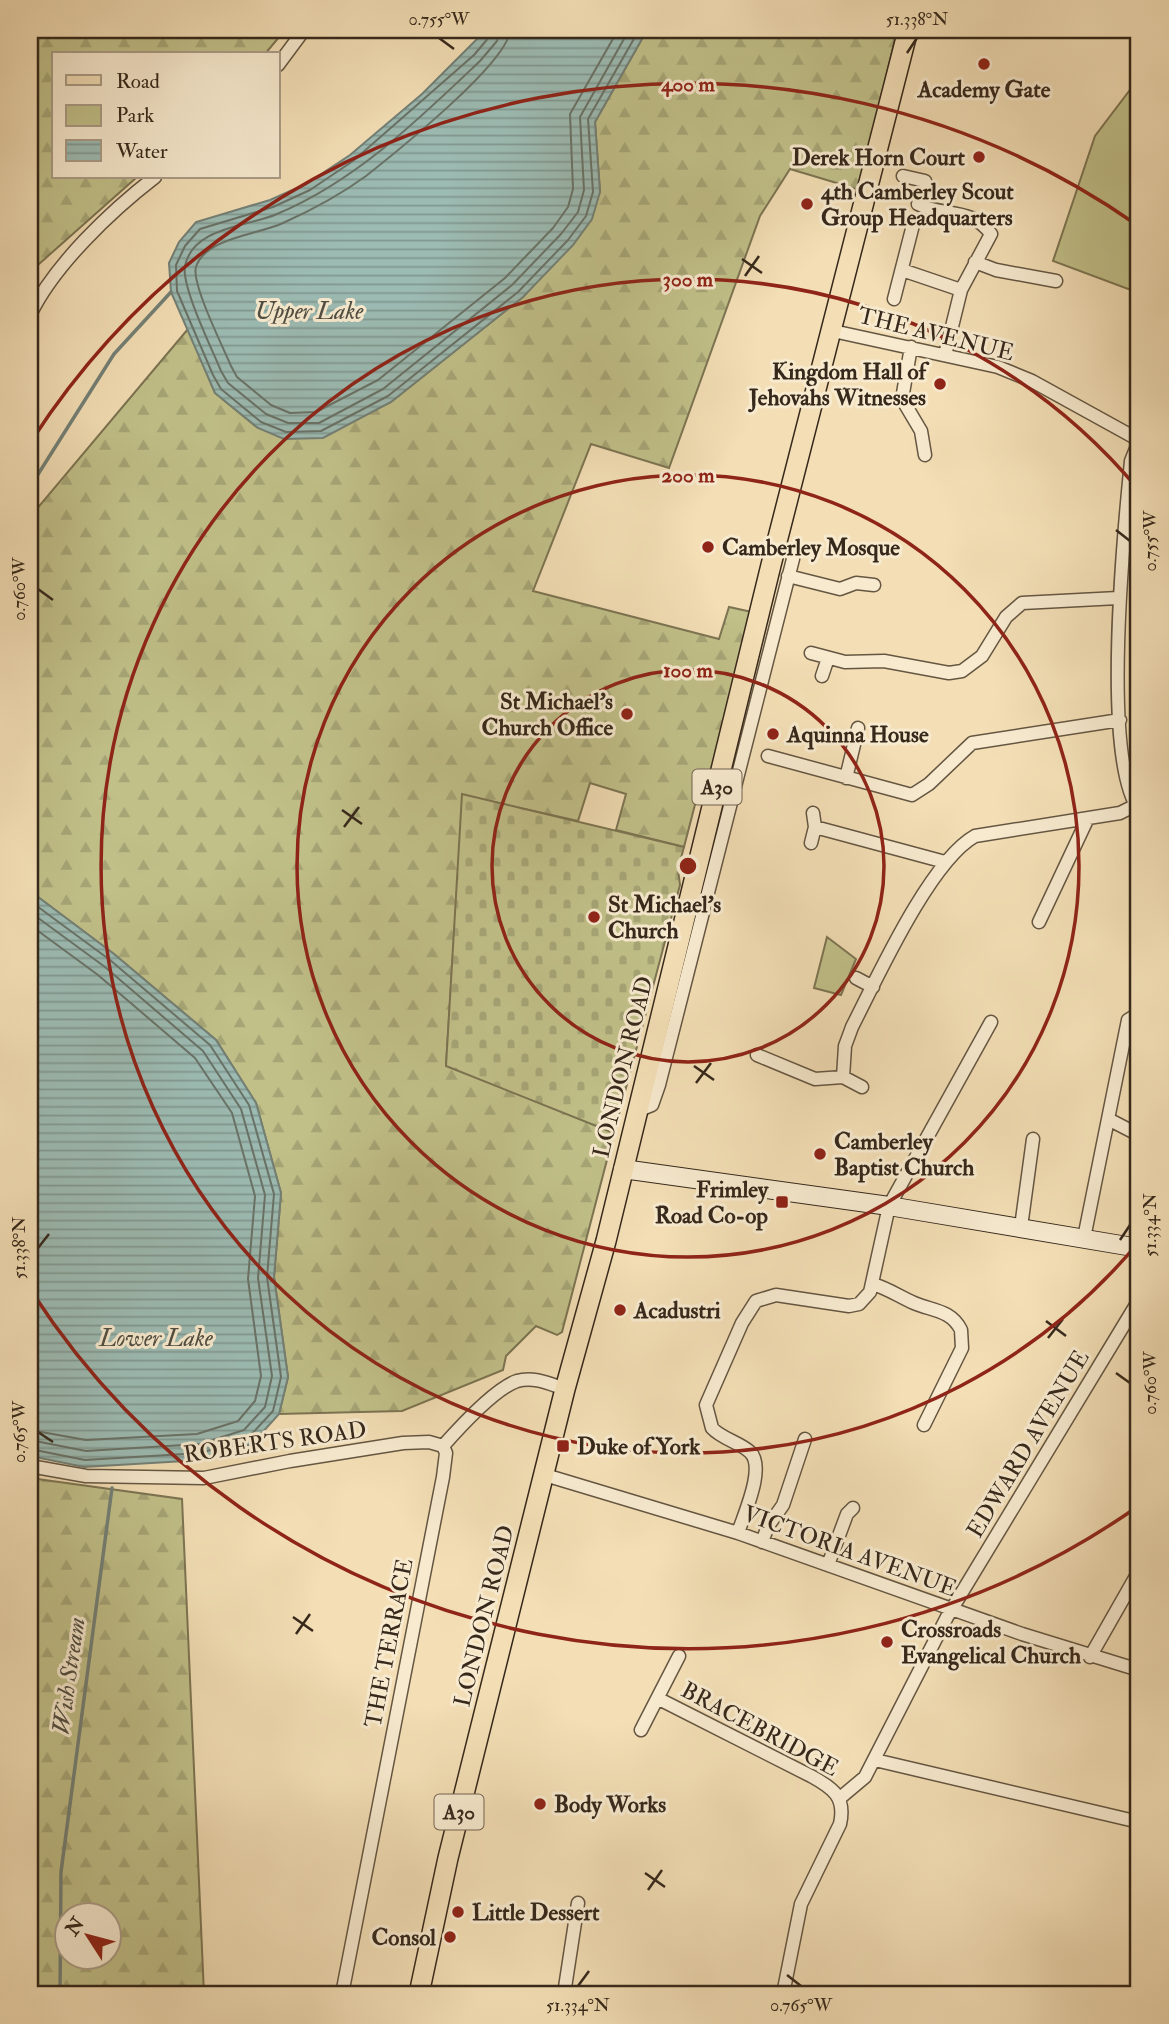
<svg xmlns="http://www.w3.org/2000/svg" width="1169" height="2024" font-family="'IM FELL Double Pica',serif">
<defs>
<pattern id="forest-firs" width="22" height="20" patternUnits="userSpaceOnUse" patternTransform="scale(1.75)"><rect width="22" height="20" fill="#c1c089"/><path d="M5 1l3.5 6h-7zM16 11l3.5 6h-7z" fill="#a6a576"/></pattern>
<pattern id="cemetery-stones" width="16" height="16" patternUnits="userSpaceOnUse" patternTransform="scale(1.75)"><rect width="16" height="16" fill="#c1c089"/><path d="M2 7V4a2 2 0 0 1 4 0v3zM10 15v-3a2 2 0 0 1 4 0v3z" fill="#a6a576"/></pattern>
<pattern id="water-rules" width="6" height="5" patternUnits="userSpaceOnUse" patternTransform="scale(1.75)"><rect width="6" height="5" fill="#9cbbb3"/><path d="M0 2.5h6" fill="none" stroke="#809891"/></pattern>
</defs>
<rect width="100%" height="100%" fill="#f3deb5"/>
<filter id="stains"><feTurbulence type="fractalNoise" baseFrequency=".00286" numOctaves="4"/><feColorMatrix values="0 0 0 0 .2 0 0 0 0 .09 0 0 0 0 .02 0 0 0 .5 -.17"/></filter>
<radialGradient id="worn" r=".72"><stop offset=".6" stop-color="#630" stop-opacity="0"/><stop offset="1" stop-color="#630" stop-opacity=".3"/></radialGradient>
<!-- green -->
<path fill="#c1c089" stroke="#7c7452" stroke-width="2" d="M1139,78V293L1053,261L1095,136Z
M827,937L856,959L841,995L814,988Z"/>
<!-- forest -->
<path fill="url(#forest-firs)" stroke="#7c7452" stroke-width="2" fill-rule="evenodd" d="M30,30H285L265,54H54V177H137L30,272Z
M647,30H897L860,190L790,169L760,216L669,468L591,444L533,591L719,639L729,607L752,612L708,785L698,793L684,847L616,830L626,794L590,783L578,821L463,795L446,1065L614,1133L562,1332L557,1335L536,1326L506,1356L503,1370L402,1411L279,1414L288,1377L274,1277L281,1193L256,1103L216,1040L114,954L30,891V599C37,576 30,543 30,517L188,329L215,393L258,428L357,419L391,402L523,297L545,272L600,192L595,122Z
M30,1478L182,1499L204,1994H30ZM66,1916H108V1958H66Z"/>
<!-- cemetery -->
<path fill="url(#cemetery-stones)" stroke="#7c7452" stroke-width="2" d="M462,794L684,847L678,869L680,885L614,1133L446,1066Z"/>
<!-- water -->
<path fill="url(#water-rules)" stroke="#738076" stroke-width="2" d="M486,30H647L595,122L600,192L592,219L573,245L523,297L391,402L323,438L284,439L258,428L215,393L171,292L169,263L179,242L196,222L270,200L306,184L350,155L422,94Z
M30,891L114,954L216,1040L256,1103L281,1193L274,1277L288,1377L279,1414L252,1444L202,1460L84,1467L30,1456Z"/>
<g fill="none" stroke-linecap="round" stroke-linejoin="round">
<!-- shore -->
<path stroke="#697267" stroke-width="2" d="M491,30L490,36L474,55L353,161L310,190L273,207L200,229L185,246L176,265L177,291L213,375L221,389L261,422L286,432L321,431L388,396L518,292L568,240L586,216L593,192L588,119L639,30
M500,30L497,41L480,61C419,119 356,181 277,214C247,227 193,227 185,266C181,286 212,349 221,371L228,383L266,414L288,423H319L383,389L512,285L561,234L578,212L584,190L580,117L629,30
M510,30C509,62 395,153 366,176C340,195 312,210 283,223C257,235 205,238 196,267C191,283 223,347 231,366L237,377L271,405L290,413L316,412L378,380L505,278L553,228L568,207L573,189L570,114L618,30
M30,901L110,960L210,1045L249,1105L274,1194L267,1277L281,1377L273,1411L248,1438L201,1453L85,1460L30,1449
M30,912L105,967L203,1051L241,1109L265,1195L258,1278L272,1376L265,1407L244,1430L200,1444L86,1451L30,1440
M30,925L98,975L195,1058L232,1113L255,1196L248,1279L261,1376L255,1401L238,1421L197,1434L86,1440L30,1430"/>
<!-- stream -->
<path stroke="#738076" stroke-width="3.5" d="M30,487L114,354L171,292
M60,1994L61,1872L112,1488"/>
<defs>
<path id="minor" d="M278,65L304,30
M903,176L925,181L918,204C943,217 972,207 991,234L961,290L945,355
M975,262L996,270L1056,281
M902,270L961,290
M894,299L913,225
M30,315C54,265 111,211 155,177
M833,331L998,367L1032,381L1139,440
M911,347L902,399L921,431L925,455
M788,576L840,589L856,583L874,585
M811,653L845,662L884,661L949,673L962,671L982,656L1006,617L1022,603L1118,598
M822,676L828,658
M768,756L912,795L929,784L972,743L1120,720
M846,778L858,728
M1139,810C1101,758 1124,530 1131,461L1139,441
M815,827L945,862
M811,843L815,827L813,813
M1039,922L1087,820
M856,978L873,987
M757,1055L815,1079L843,1077L862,1087
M843,1077L845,1046L852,1027C877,978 930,861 975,836L1120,813L1136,805
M637,1111L652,1105L659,1085L793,559
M1108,1119L1139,1135
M1021,1227L1033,1139
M1084,1238L1128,1020L1139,1013
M873,1284C889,1289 900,1297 914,1303C933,1311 951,1310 961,1330L962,1348L924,1425
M443,1446C459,1428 494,1389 517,1381C534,1376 550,1384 565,1389
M30,1466L86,1476L204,1478L290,1461L403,1443L429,1442L443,1446
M545,1475L738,1533L1022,1634L1139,1670
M738,1533C744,1514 766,1467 750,1452C739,1442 722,1439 712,1428L706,1405L742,1323L756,1301L776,1295L849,1306L859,1304L870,1292L889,1206L991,1022
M762,1542L768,1526L783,1505L805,1439
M828,1565L847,1514L853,1508
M1090,1657L1139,1571
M659,1699L811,1776C833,1788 846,1797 840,1824L801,1904L783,1994
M641,1730L679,1656
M875,1760L1139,1822
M840,1798L865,1777L947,1617L1139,1300
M342,1994L443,1477L446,1453L443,1446
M564,1994L578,1903"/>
<path id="secondary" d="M623,1169L889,1206L1139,1248"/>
<path id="primary" d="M419,1994L448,1858L565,1389L606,1241L771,565L908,30"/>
</defs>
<!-- minor casing -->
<use href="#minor" stroke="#655642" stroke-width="15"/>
<!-- secondary casing -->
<use href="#secondary" stroke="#36281b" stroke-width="20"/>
<!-- primary casing -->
<use href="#primary" stroke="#36281b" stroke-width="22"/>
<!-- minor -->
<use href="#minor" stroke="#f7eacf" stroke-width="12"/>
<!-- secondary -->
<use href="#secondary" stroke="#f7eacf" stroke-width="18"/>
<!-- primary -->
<use href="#primary" stroke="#f3deb5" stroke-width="19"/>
</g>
<!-- ticks -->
<path fill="none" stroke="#36281b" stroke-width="2.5" d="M439,38L454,49M907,53L917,38M742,259L762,273M745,276L759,256M1116,530L1130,541M38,589L53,600M342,810L362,824M344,827L359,807M694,1066L714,1080M696,1083L711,1063M1120,1240L1130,1225M38,1248L49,1234M1046,1321L1066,1336M1048,1338L1063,1319M1116,1373L1130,1383M38,1432L53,1442M293,1617L313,1631M296,1634L310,1614M645,1873L665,1887M648,1890L662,1870M787,1975L801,1986M578,1986L589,1971"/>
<!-- distance rings -->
<g fill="none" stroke="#8f2418" stroke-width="3.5">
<circle cx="688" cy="866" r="196"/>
<circle cx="688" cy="866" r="391"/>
<path d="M1138 1243A587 587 0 1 1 1138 489"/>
<path d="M1137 1507A782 782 0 0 1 32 1292M32 440A782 782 0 0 1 1137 225"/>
</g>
<!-- markers -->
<g fill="#8f2418" stroke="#f7eacf" stroke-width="2.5">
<circle cx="984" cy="64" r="7"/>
<circle cx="979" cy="157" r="7"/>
<circle cx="807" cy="204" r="7"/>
<circle cx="940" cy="384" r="7"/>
<circle cx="708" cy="547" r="7"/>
<circle cx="627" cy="714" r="7"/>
<circle cx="773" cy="734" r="7"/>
<circle cx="594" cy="917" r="7"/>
<circle cx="820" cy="1154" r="7"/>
<rect x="775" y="1195" width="14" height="14" rx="3.5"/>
<circle cx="620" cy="1310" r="7"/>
<rect x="556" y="1439" width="14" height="14" rx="3.5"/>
<circle cx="887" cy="1642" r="7"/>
<circle cx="540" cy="1804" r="7"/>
<circle cx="458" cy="1912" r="7"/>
<circle cx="450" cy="1937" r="7"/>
</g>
<g text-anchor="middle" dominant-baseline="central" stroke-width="6" stroke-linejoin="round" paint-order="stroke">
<!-- shield labels -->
<g fill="#f7eacf" stroke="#706251" stroke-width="2">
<rect x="692.5" y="769.5" width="49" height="35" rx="5"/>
<rect x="434.5" y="1794.5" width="49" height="35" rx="5"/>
</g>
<g font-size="21" font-weight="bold" fill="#36281b">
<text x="717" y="787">A30</text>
<text x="459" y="1812">A30</text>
</g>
<!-- poi labels -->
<g font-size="23" font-weight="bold" fill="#36281b" stroke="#f7eacf" text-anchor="start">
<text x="984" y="89" text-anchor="middle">Academy Gate</text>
<text x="965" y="157" text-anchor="end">Derek Horn Court</text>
<text x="821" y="191">4th Camberley Scout<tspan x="821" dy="26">Group Headquarters</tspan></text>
<text x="926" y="371" text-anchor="end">Kingdom Hall of<tspan x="926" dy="26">Jehovahs Witnesses</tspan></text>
<text x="722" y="547">Camberley Mosque</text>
<text x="613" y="701" text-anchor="end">St Michael's<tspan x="613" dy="26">Church Office</tspan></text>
<text x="787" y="734">Aquinna House</text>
<text x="608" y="904">St Michael's<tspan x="608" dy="26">Church</tspan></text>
<text x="834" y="1141">Camberley<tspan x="834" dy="26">Baptist Church</tspan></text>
<text x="768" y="1189" text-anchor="end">Frimley<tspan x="768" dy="26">Road Co-op</tspan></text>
<text x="634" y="1310">Acadustri</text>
<text x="577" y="1446">Duke of York</text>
<text x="901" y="1629">Crossroads<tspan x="901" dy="26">Evangelical Church</tspan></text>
<text x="554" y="1804">Body Works</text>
<text x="472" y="1912">Little Dessert</text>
<text x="436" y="1937" text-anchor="end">Consol</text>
</g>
<!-- street labels -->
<g font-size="23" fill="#36281b" stroke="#f7eacf">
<text transform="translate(936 334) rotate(14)">THE AVENUE</text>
<text transform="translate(623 1067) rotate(-76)">LONDON ROAD</text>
<text transform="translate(275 1442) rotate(-8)">ROBERTS ROAD</text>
<text transform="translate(1028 1444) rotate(-59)">EDWARD AVENUE</text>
<text transform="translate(850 1551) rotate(20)">VICTORIA AVENUE</text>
<text transform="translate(484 1616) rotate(-76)">LONDON ROAD</text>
<text transform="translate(389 1643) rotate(-79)">THE TERRACE</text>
<text transform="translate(760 1729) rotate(28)">BRACEBRIDGE</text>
</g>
<!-- water labels -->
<g font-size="24" font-style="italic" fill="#504d41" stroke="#f7eacf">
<text x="309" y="311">Upper Lake</text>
<text x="156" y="1338">Lower Lake</text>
<text transform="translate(69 1676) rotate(-82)">Wish Stream</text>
</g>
</g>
<circle cx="688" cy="866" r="10" fill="#8f2418" stroke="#f7eacf" stroke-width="3.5"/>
<g font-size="21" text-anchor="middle" font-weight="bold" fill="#8f2418" stroke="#f7eacf" stroke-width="6" stroke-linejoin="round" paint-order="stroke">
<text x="688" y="91">400 m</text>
<text x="688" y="286">300 m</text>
<text x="688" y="482">200 m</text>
<text x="688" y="677">100 m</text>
</g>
<!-- margin -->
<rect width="1169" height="2024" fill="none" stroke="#f3deb5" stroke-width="77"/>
<!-- legend -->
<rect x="52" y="52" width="228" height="126" fill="#f7eacf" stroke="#aa9c87" stroke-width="2"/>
<rect x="66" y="75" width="35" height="10" fill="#f3deb5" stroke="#aa9c87" stroke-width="2"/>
<text x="116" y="88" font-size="21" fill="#36281b">Road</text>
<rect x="66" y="105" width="35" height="21" fill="#c1c089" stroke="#aa9c87" stroke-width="2"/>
<text x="116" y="122" font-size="21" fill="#36281b">Park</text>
<rect x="66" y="140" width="35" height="21" fill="url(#water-rules)" stroke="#aa9c87" stroke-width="2"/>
<text x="116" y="158" font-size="21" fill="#36281b">Water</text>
<!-- north arrow -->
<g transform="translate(88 1936) rotate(306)"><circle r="33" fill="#f7eacf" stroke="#aa9c87" stroke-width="2"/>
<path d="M0-5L12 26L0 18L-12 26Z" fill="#8f2418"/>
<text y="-10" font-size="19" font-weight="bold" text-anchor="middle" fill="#36281b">N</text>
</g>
<rect x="38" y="38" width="1092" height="1948" fill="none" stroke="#36281b" stroke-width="2.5"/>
<g font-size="18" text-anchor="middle" fill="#36281b">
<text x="439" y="25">0.755°W</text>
<text x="917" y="25">51.338°N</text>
<text transform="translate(1150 541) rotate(-90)" y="6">0.755°W</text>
<text transform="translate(19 589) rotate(-90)" y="6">0.760°W</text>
<text transform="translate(1150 1225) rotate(-90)" y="6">51.334°N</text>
<text transform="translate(19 1248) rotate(-90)" y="6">51.338°N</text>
<text transform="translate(1150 1383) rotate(-90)" y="6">0.760°W</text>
<text transform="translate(19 1432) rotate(-90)" y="6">0.765°W</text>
<text x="578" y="2011">51.334°N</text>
<text x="801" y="2011">0.765°W</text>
</g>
<rect width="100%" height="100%" filter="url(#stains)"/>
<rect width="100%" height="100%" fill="url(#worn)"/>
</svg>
